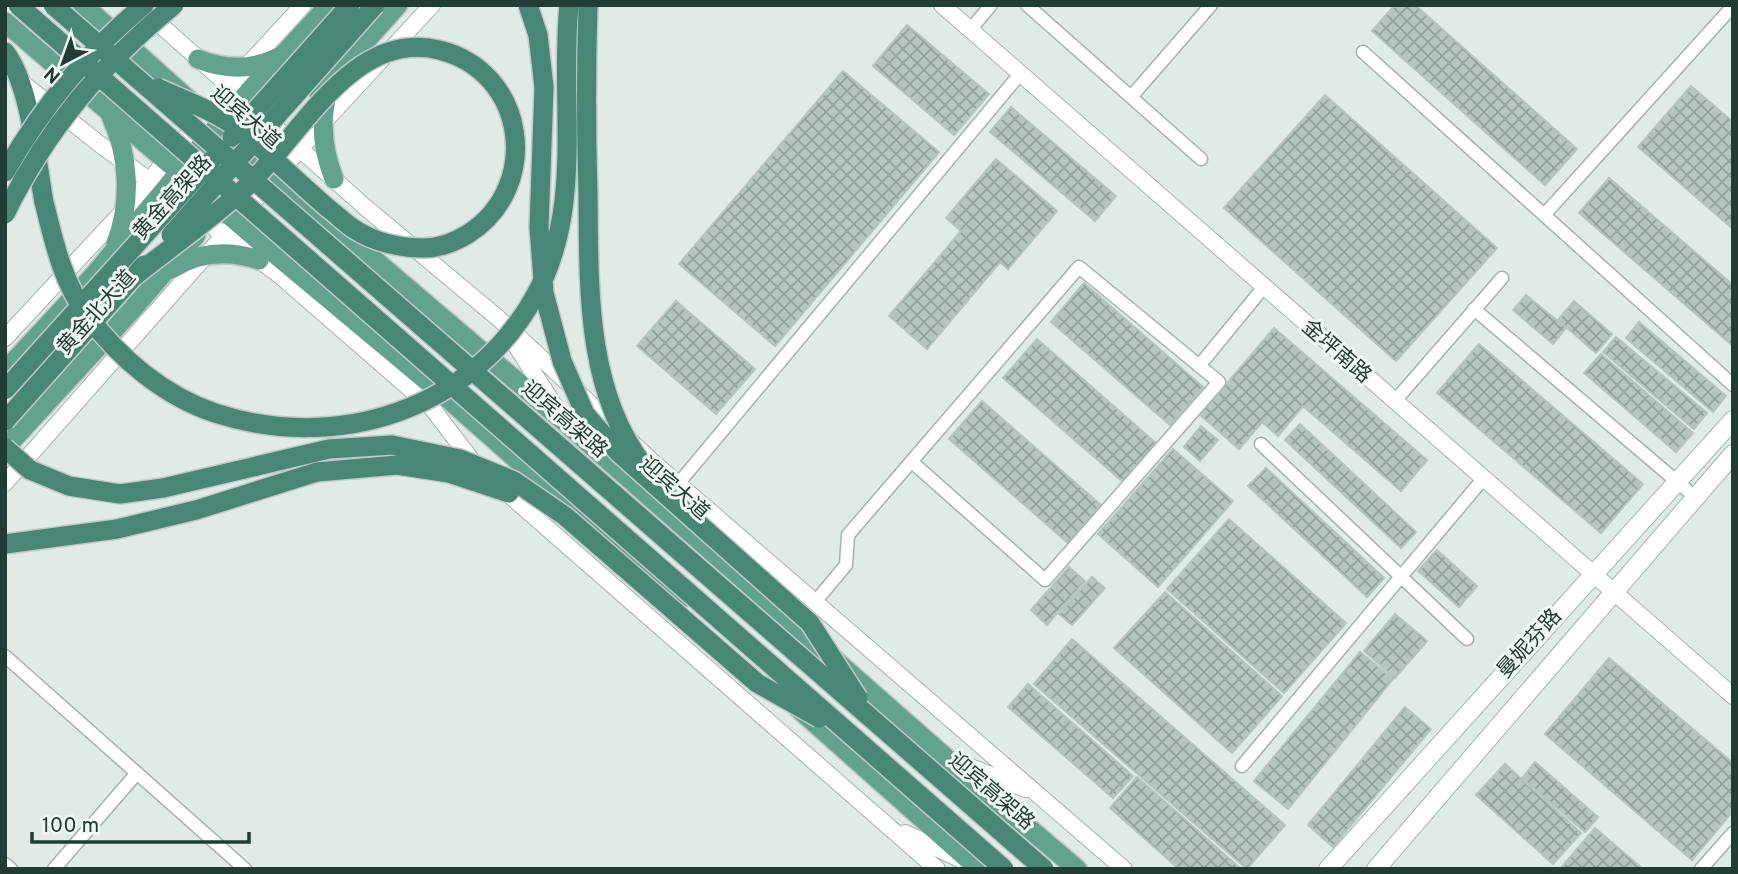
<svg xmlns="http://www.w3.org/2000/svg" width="1738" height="874" font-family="Overpass,'Noto Sans SC',sans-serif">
<defs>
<pattern id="building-cross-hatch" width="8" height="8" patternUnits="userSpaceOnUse" patternTransform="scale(1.75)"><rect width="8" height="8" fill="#b6c6bf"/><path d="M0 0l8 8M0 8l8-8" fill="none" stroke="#94a29c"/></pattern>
</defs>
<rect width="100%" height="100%" fill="#e0ebe6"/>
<!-- building -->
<path fill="url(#building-cross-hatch)" stroke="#b3c5bd" stroke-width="2" d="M1395,5H1415L1577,149L1545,185L1372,31Z
M907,25L989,94L954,135L873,66Z
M843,71L939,152L775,346L679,264Z
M1691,86L1733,122V229L1638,147Z
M1325,95L1497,248L1396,361L1224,208Z
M1011,107L1116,196L1095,221L990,132Z
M996,159L1057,211L1008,269L1000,262L927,349L889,316L961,231L946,218Z
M1609,178L1733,285V346L1579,213Z
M1084,283L1203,387L1170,425L1051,322Z
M1526,295L1566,328L1553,344L1513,310Z
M676,301L755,369L716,414L637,346Z
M1574,301L1612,334L1596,353L1558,320Z
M1639,322L1726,396L1713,412L1626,338Z
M1274,328L1427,460L1401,491L1303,406L1278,436L1262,422L1239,449L1200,415Z
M1616,337L1707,413L1694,429L1603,352Z
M1037,339L1156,443L1122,481L1003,378Z
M1479,344L1643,484L1601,533L1437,393Z
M1601,354L1693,433L1676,452L1584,373Z
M982,401L1101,505L1068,543L949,439Z
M1300,424L1416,532L1401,548L1285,440Z
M1201,426L1218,440L1200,461L1184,447Z
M1173,449L1233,501L1158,587L1098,534Z
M1266,468L1384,578L1367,597L1248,486Z
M1229,519L1346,623L1284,693L1167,589Z
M1437,550L1477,586L1459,607L1418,571Z
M1069,567L1085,581L1047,625L1031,610Z
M1092,577L1105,588L1072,625L1059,614Z
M1165,592L1282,696L1232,753L1114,648Z
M1395,614L1427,641L1395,678L1364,651Z
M1072,639L1285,825L1247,869L1034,684Z
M1360,652L1393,679L1288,809L1254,781Z
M1609,658L1733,763V811L1692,860L1545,734Z
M1028,684L1133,776L1113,798L1008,707Z
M1405,707L1431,729L1333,847L1308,825Z
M1535,762L1598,817L1585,832L1522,778Z
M1505,764L1581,833L1553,864L1476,795Z
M1137,777L1241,869H1179L1110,808Z
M1595,828L1643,869H1560Z"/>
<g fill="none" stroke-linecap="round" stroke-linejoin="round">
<defs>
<path id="minor" d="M1027,5L1201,159
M970,30L991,5
M1363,52L1733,385
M1131,97L1211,5
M1545,214L1733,6
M1474,309L1695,497
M1199,366L1263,288
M1394,402L1502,278
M1261,444L1467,639
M678,484L1020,74
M815,602L846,565L848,535L1079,267L1219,382L1045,580L912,462
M5,656L245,869
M1242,766L1483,479
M5,864L11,869
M54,869L137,773
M1701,869L1733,833"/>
<path id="tertiary" d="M942,5L1733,696
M147,13L365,207L498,318L654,463L1124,869
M20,81L102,146L172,197
M198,216L278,274L431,407L477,467
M5,338L125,209L246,67L303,5
M511,338L558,411
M5,483L322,124L432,5
M499,486L937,869
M953,760L1026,789
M905,833L964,861"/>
<path id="secondary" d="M1328,869L1733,420
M1376,869L1733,454"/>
<path id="primary" d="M83,5L189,100
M5,22L258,240L446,397L678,602
M198,59C225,70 253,70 279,57
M329,88C319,120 322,149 334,179
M319,93L398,5
M111,116C129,156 132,201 116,243
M235,141L567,424L945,757L1077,869
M172,269C199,252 229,250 259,260
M5,371L95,274L218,125L329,5
M5,448L131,311L196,235
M800,710L979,869"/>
<path id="trunk" d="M5,52C31,86 36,160 44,202"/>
</defs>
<!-- minor casing -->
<use href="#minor" stroke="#a3b3ad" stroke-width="15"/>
<!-- tertiary casing -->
<use href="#tertiary" stroke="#a3b3ad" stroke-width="18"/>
<!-- secondary casing -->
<use href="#secondary" stroke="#9fb7ae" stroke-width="20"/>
<!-- primary casing -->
<use href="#primary" stroke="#c1c8c6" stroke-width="22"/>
<!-- trunk casing -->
<use href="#trunk" stroke="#c1c8c6" stroke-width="22"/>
<!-- minor -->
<use href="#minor" stroke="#fff" stroke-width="12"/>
<!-- tertiary -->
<use href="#tertiary" stroke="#fff" stroke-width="16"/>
<!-- secondary -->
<use href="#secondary" stroke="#fff" stroke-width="18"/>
<!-- primary -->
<use href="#primary" stroke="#64a290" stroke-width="19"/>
<!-- trunk -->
<use href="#trunk" stroke="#488676" stroke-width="19"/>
<defs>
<path id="trunk-bridge" d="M18,5L1004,869
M53,5L1044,869
M528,5L538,35L544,87L539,227L544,293L562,361L585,414L619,453L810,623L858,698
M588,5C586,68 586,130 588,193C589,284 585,390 644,466
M232,137L350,5
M5,172C41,109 87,52 144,5
M44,202C54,242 62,281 87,315C119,358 164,396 215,413C337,453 472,410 535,296C585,207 559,102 569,5
M5,214C46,130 102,64 174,5
M171,235L375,5
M136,275C172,246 210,220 244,189C298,141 351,28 439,50C526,71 543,186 468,234C455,242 440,248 424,248C400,248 374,242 354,229C345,223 337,215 329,209C297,182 267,151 234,126C213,110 181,99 158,88
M5,390L212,160
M5,421L144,265
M5,448L30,470L69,486L120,494L163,488L329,449L392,445L460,459L514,481L565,516L757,683L819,718
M5,544L117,529L196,510L317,472L397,465L449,473L509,493"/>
</defs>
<!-- trunk-bridge casing -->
<use href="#trunk-bridge" stroke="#c1c8c6" stroke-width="22" stroke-linecap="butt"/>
<!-- trunk-bridge -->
<use href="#trunk-bridge" stroke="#488676" stroke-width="19"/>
</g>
<g text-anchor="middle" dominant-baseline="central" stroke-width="6" stroke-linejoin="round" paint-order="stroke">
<!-- street labels -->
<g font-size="21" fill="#213c34" stroke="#f1f8f4">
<text transform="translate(245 118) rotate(41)">迎宾大道</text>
<text transform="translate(173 198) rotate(-48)">黄金高架路</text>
<text transform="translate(97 313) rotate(-48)">黄金北大道</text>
<text transform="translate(1336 352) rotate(41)">金坪南路</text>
<text transform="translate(564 420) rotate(41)">迎宾高架路</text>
<text transform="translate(674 489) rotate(41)">迎宾大道</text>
<text transform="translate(1530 644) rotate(-48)">曼妮芬路</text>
<text transform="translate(991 792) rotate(41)">迎宾高架路</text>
</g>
</g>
<!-- border -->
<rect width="1738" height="874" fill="none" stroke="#213c34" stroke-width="14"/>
<!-- north arrow -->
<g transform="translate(63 63) rotate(221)" stroke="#f1f8f4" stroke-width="5" paint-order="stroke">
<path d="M0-5L12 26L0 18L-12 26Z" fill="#213c34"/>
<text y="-10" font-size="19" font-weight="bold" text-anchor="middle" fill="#213c34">N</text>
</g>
<!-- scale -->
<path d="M32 832v10h217v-10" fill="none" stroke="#213c34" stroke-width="3.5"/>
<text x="42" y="832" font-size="21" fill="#213c34" stroke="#f1f8f4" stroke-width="5" paint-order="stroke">100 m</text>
</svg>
